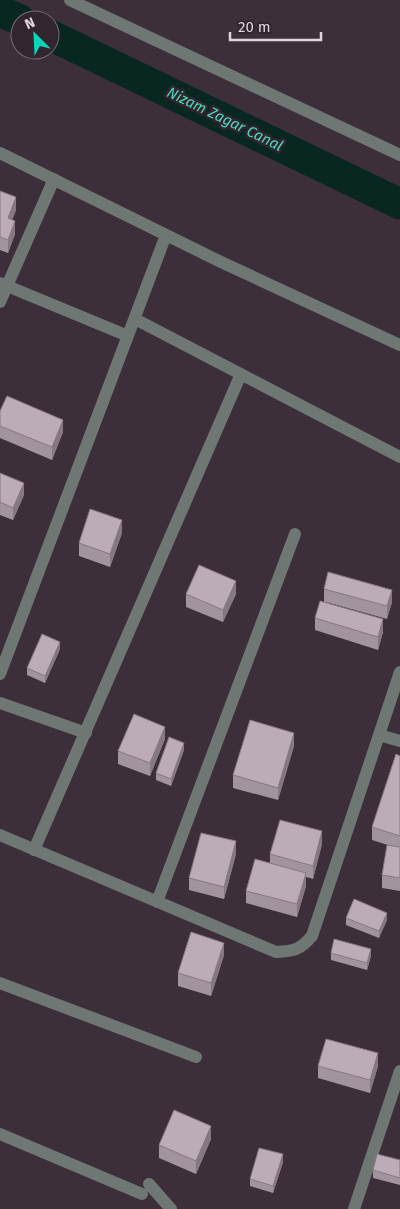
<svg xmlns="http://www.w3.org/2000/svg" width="400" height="1209" font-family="'Fira Sans',sans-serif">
<rect width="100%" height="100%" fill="#3c2f39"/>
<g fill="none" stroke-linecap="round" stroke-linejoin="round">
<!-- canal -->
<path stroke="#072720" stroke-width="31" d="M0,11L20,20
M50,35L400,204"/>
<!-- minor -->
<path stroke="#6e7774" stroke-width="12" d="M70,0L400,155
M0,153L221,262L400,345
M0,283L128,336
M0,302L54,179
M135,319L400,457
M0,674L166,235
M0,703L86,733
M379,735L400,741
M0,835L276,952C294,951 300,950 312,936L400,672
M34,850L241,374
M157,902L295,534
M0,983L196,1057
M0,1134L142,1194
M149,1184L171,1209
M354,1209L400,1071"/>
</g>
<!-- wall -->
<path fill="#a2949e" d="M0,191L16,210L12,220L15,234L8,253L0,250Z
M0,411L63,432L52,460L0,438Z
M0,473L24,495L13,520L0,515Z
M122,533L110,567L79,556V543Z
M324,589L392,602L387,619L326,602L383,632L378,650L315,630V618L324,602Z
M186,594H236L223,622L186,607Z
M60,649L45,683L27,675V668Z
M165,739L150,776L118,764V751Z
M294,746L278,800L233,788V775Z
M184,750L171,786L156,780V773Z
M400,756V891L382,888V875L391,846L372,840V827Z
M322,844L313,879L306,877V886L297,917L246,903V891L270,863V854Z
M236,854L224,899L189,890V878Z
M346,918L387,920L379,938L346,925Z
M331,953L371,956L367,970L331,960Z
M224,955L211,996L178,986V973Z
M318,1066H378L370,1093L318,1078Z
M211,1139L196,1174L159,1158V1145Z
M400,1160V1185L373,1178V1170Z
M283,1162L273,1193L250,1186V1179Z"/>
<!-- shaded-wall -->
<path fill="#847881" d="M16,197V210L8,231V218Z
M15,221V234L8,253V240Z
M63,420V432L52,460V447Z
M24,483V495L13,520V508Z
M122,520V533L110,567V554Z
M236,581V594L223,622V610Z
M392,590V602L387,619V606Z
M383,619V632L378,650V637Z
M60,642V649L45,683V676Z
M165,727V739L150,776V763Z
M294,733V746L278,800V788Z
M184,743V750L171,786V779Z
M322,831V844L313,879V866Z
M236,841V854L224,899V887Z
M306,873V886L297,917V904Z
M387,913V920L379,938V931Z
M224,943V955L211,996V983Z
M371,949V956L367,970V963Z
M378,1053V1066L370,1093V1080Z
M211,1126V1139L196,1174V1161Z
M283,1154V1162L273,1193V1186Z"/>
<!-- building -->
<path fill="#bcacb8" stroke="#847881" d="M0,191L16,197L8,218L15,221L8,240L0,237Z
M7,396L63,420L52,447L0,426V411Z
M0,473L24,483L13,508L0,502Z
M90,509L122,520L110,554L79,543Z
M199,565L236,581L223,610L186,594Z
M328,572L392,590L387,606L324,589Z
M320,601L383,619L378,637L315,618Z
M42,634L60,642L45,676L27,668Z
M134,714L165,727L150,763L118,751Z
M250,720L294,733L278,788L233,775Z
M169,737L184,743L171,779L156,773Z
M396,754L400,756V836L372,827Z
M280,820L322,831L313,866L270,854Z
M201,833L236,841L224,887L189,878Z
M387,845L400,847V878L382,875Z
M255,859L306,873L297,904L246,891Z
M354,899L387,913L379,931L346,918Z
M191,932L224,943L211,983L178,973Z
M334,939L371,949L367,963L331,953Z
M326,1039L378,1053L370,1080L318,1066Z
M174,1110L211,1126L196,1161L159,1145Z
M259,1148L283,1154L273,1186L250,1179Z
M377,1154L400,1160V1178L373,1170Z"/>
<g text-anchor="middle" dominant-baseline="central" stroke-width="5" stroke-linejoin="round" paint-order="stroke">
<!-- water labels -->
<g font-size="15" font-style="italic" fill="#4dd9bc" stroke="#31252f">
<text transform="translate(225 119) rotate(26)">Nizam Zagar Canal</text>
</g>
</g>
<!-- north arrow -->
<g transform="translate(35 35) rotate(336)"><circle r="24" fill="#31252f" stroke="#766c74"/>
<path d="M0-4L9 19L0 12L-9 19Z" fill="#0cd5b5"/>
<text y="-8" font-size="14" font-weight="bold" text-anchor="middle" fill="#ded6dc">N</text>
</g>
<!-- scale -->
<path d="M230 32v8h91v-8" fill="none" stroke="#ded6dc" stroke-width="2.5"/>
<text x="238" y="32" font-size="15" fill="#ded6dc" stroke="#31252f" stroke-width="4" paint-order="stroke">20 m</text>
</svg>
